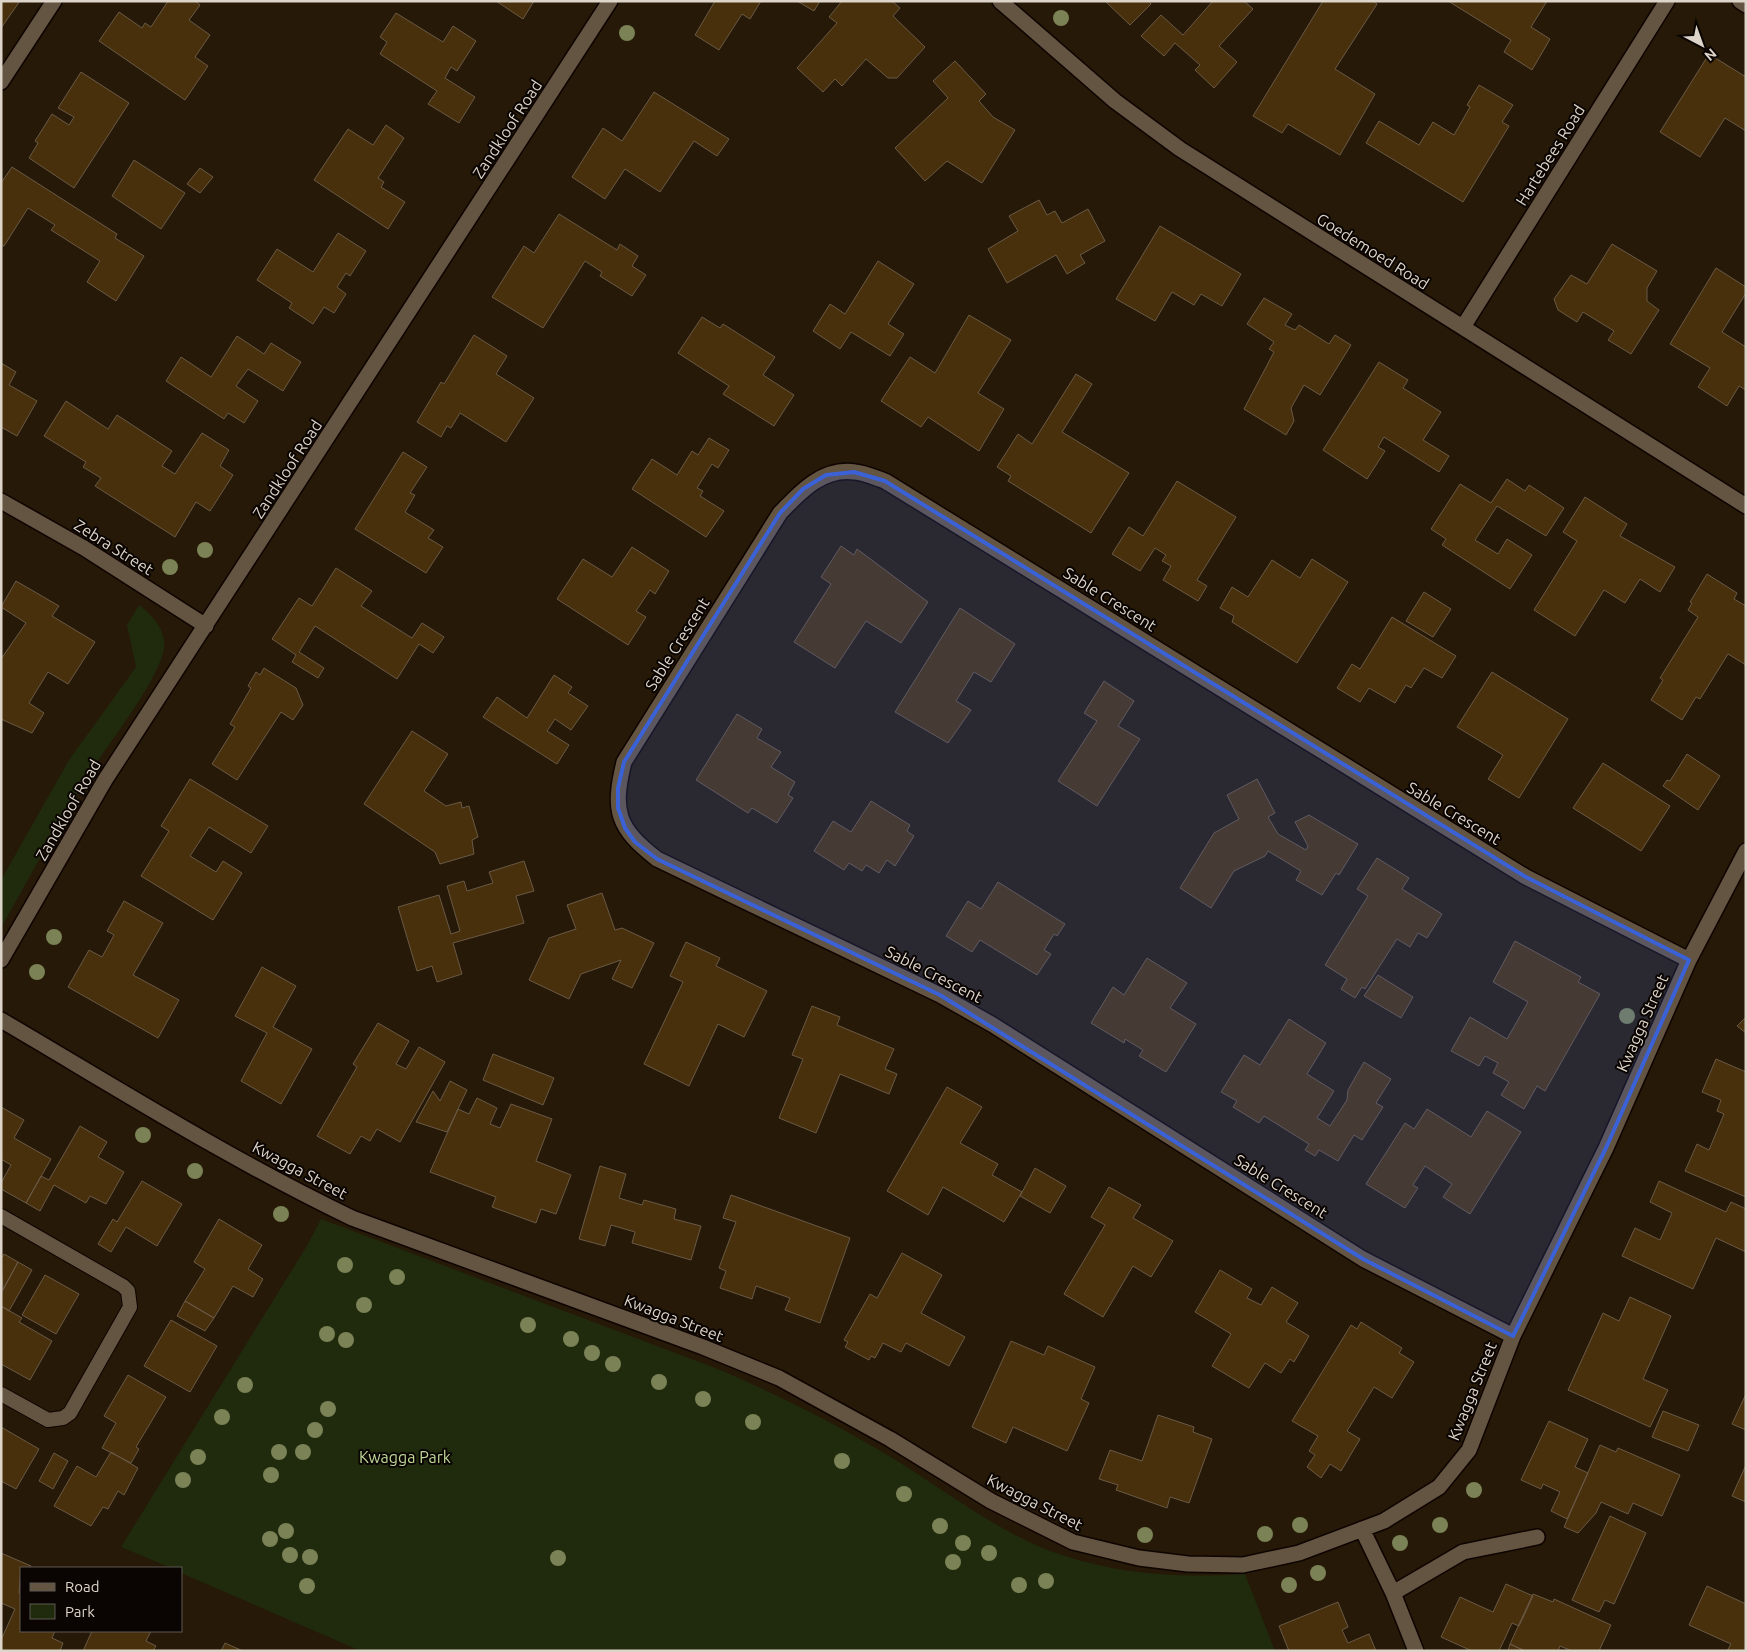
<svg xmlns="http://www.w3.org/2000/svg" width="1747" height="1652" font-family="Ubuntu,sans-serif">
<rect width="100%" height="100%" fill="#261907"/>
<!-- green -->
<path fill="#202a0d" d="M139,605C152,614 167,632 164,649C157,683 110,741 90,773C59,823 30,876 1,928V880L69,760L136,667L127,625Z
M321,1219L723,1371C782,1397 839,1425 894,1459C948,1492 1001,1535 1062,1555C1122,1575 1182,1578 1245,1574L1275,1651H361L181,1573V1568H171L121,1547L308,1244Z"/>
<!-- building -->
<path fill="#49300d" stroke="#695946" d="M1,1H20L1,28Z
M168,1H195L200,5L189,20L210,35L195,57L208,66L185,100L99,41L119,12L142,28L145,23L151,27Z
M496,1H534L523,19Z
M715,1H761L750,19L742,14L719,50L695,35Z
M797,1H820L814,11Z
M842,1H892L900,8L893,16L925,47L897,78H888L866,59L842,86L835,79L823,92L797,68L837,23L829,17Z
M1105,1H1149L1151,4L1130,25Z
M1213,1H1244L1253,9L1219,46L1237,62L1214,88L1195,70L1200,65L1175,43L1164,56L1141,36L1161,15L1183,35Z
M1323,1H1373L1377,4L1335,69L1375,94L1340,155L1288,124L1282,133L1253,116Z
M1448,1H1547L1531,27L1550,39L1532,70L1504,52L1511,40Z
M396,13L443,42L453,26L476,41L457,71L451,67L445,78L475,97L459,123L428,104L437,91L380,54L387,42L380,37Z
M1709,54L1746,77V131L1725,118L1700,157L1660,132Z
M955,61L986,94L979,101L993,117L1015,130L982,183L947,161L925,181L895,148L948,98L933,81Z
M81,72L129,103L74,188L29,158L38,143L35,141L52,114L69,125L74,117L58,108Z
M1479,85L1513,105L1502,122L1509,126L1463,202L1366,143L1379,121L1419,145L1433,122L1454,135L1470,107L1467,105Z
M654,92L729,139L717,156L694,141L660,192L625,169L605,199L572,177L603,128L622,141Z
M386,125L404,138L378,178L384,182L381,187L405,202L388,229L314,180L348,129L373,145Z
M134,160L185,193L161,229L112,196Z
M12,167L117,234L115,238L144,256L116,301L87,282L100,261L51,230L55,225L28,208L4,246H1V183Z
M200,168L213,177L200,193L187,184Z
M1039,200L1047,215L1055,211L1062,223L1088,209L1105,241L1080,255L1085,263L1067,274L1056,255L1007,283L988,249L1018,231L1009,216Z
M559,214L617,250L620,244L638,256L632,266L646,275L632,296L600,276L602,272L585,261L543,328L492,297L524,246L534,253Z
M1160,226L1241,274L1222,306L1201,294L1194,305L1172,292L1155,321L1116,299Z
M338,233L366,251L350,276L346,273L337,287L346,294L334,313L324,307L313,324L289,308L292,303L257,280L277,249L313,272Z
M1612,244L1657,271L1647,288V301L1659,310L1631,354L1608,340L1614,331L1583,312L1577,322L1558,310L1554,299L1571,275L1587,284Z
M878,261L914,284L888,324L904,334L890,356L851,332L840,349L813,331L830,304L845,314Z
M1716,268L1746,287V293L1722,332L1746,347V390L1739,386L1727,406L1698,387L1710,368L1670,344Z
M1264,298L1292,314L1285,325L1295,330L1299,325L1329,344L1335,335L1351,345L1320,395L1304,385L1291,408L1294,421L1286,435L1244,409L1274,352L1269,349L1274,342L1247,324Z
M969,315L1011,340L978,393L1004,409L979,451L928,417L921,427L881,401L910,357L935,373Z
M702,317L720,328L723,324L775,357L763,375L794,395L774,426L723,394L729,386L678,353Z
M474,335L507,356L496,374L534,398L506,442L460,413L451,428L447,426L441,437L417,422L441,382L444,384Z
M237,336L264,354L271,343L301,362L283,391L248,369L236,386L258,401L244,423L228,413L224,419L166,381L181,357L211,377Z
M1379,362L1408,380L1403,388L1441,412L1423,440L1449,456L1439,472L1384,437L1378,447L1385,451L1367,479L1323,450Z
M1,363L16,372L9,385L37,401L17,436L1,427Z
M1076,374L1092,384L1062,432L1129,473L1091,533L1008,481L1011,476L997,467L1018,434L1032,444Z
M66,401L108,429L117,415L172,451L162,466L175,474L202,433L229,450L220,466L233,475L210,511L196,502L175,537L95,486L101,478L83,467L86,462L44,436Z
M709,438L729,450L718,468L712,464L697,488L703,491L700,496L724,511L706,537L632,489L652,459L677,475L692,451L698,455Z
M403,452L427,467L410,493L415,495L405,512L434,530L428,538L443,547L426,573L355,529Z
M1507,479L1525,491L1529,485L1564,508L1546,536L1497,506L1475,540L1498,554L1507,539L1532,555L1510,589L1442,545L1446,539L1431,529L1460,484L1491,503Z
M1177,481L1236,517L1197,580L1207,586L1198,601L1163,580L1171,566L1162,561L1166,555L1155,548L1140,571L1112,554L1129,527L1143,536Z
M1585,497L1627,524L1620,536L1675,567L1660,592L1640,579L1625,603L1604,590L1575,636L1534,610L1577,541L1563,532Z
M841,546L854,555L857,549L928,602L901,643L866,621L835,668L794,642L831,584L821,577Z
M632,547L669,571L655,594L650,590L636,611L646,617L628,645L557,599L583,559L612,577Z
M1312,559L1348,582L1297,663L1232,622L1234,616L1220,608L1232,587L1248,597L1272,560L1300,578Z
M336,568L372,591L361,606L412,638L422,623L444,637L433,653L419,644L397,679L315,626L299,652L324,668L318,678L292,662L296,655L272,639L299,598L312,606Z
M1707,574L1737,593L1734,599L1746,606V665L1728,654L1700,699L1696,697L1682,720L1651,700L1663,680L1660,678L1698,617L1688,610L1692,603L1690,602Z
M16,581L59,606L52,616L95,642L68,684L48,672L29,703L44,713L32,733L1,719V659L26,623L1,607Z
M1424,592L1451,609L1433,637L1406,621Z
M960,608L1015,644L991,682L974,672L956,701L971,710L948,743L895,712Z
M1392,617L1456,656L1442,678L1424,668L1411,688L1406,685L1395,703L1369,688L1360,702L1337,688L1352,664L1360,669Z
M264,668L296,688L303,705L293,720L281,712L237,780L212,764L235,727L230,724L251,688L248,686L256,672L260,675Z
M1492,672L1568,719L1519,798L1488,779L1503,755L1457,727Z
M554,675L572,687L568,693L588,706L571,730L555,719L547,731L569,745L557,764L483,717L497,697L527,718Z
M1104,681L1134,701L1118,726L1140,739L1097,806L1058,781L1097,721L1084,713Z
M737,714L762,729L757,738L781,752L771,767L795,782L788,795L793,798L777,823L752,808L748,813L696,780Z
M412,731L448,754L424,791L446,806L461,802L462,808L469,806L478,837L472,840L474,854L440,864L435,852L364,804Z
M1687,754L1720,776L1698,810L1663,786L1667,780L1670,781Z
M1603,763L1670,806L1641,851L1573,808Z
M190,779L268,826L251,853L209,827L190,856L216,872L223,861L242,873L213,920L141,876L169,831L161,826Z
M1257,779L1275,813L1268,817L1278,834L1306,850L1308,846L1295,822L1309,815L1358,844L1339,875L1336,873L1322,895L1296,880L1301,871L1268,851L1265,856L1234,871L1211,908L1180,888L1214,833L1239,819L1227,795Z
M871,801L910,825L907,831L914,836L895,866L887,860L879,873L866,865L862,871L849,863L844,870L814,851L833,821L851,832Z
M1377,858L1409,878L1402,889L1442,914L1427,938L1418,933L1410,947L1397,939L1365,989L1362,987L1355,998L1341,989L1347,979L1325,965L1368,896L1357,889Z
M524,861L534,891L516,896L524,923L453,943L462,974L437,982L432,966L417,971L398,907L439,895L451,934L460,931L447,886L464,881L467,891L493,883L489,872Z
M998,882L1065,924L1057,936L1054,934L1044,950L1051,954L1037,975L980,940L972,952L946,936L968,901L981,909Z
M602,893L615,930L622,928L654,943L632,988L612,979L621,960L581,974L569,999L529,980L549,938L576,929L567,905Z
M124,901L163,923L133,975L179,1000L158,1038L68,987L89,950L102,957L114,935L107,931Z
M1515,941L1581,977L1578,982L1600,994L1545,1091L1537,1086L1524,1109L1501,1095L1509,1082L1493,1073L1498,1063L1485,1056L1479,1066L1451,1051L1470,1017L1507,1039L1528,1002L1493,982Z
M686,942L720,958L716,966L767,991L744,1037L718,1024L689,1086L644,1064L683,982L670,976Z
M1147,958L1187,983L1170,1008L1196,1024L1166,1072L1139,1056L1143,1050L1125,1039L1124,1043L1091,1023L1113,987L1124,995Z
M262,967L296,986L273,1027L312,1049L281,1104L241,1081L267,1033L235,1016Z
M1378,975L1413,997L1401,1018L1364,996Z
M812,1006L840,1017L837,1025L894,1049L885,1069L897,1074L889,1094L840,1074L816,1133L779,1118L803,1059L792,1055Z
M1746,1017V1033L1737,1026Z
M1289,1019L1326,1043L1307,1074L1334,1091L1317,1118L1330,1126L1347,1100L1348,1090L1364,1062L1391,1079L1376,1103L1383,1107L1362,1140L1354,1135L1338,1161L1319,1150L1315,1156L1305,1150L1309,1144L1264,1116L1259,1123L1233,1107L1237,1101L1221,1092L1244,1055L1260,1065Z
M378,1023L409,1041L396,1064L406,1069L419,1047L445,1062L400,1142L377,1129L370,1141L361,1136L350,1154L317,1136L357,1067L353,1064Z
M493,1054L554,1078L543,1105L483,1080Z
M1716,1059L1746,1072V1197L1685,1171L1697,1144L1709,1150L1724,1114L1717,1111L1721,1100L1702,1092Z
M450,1081L467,1090L447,1132L416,1122L433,1091L440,1101Z
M947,1087L982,1107L960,1143L998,1164L992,1175L1022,1192L1004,1222L943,1187L928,1215L887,1191Z
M477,1098L497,1108L490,1124L500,1128L511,1104L552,1119L536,1161L571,1175L556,1214L541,1209L536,1223L492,1207L496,1197L430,1172L458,1109L469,1114Z
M1,1107L24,1120L14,1138L51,1159L26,1203L1,1189V1183L11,1165L1,1159Z
M1427,1109L1471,1137L1487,1111L1521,1132L1470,1214L1443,1197L1452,1184L1425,1166L1413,1185L1418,1188L1405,1208L1366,1184L1405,1123L1414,1129Z
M80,1126L107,1142L98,1157L124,1172L106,1204L90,1196L86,1203L54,1185L40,1211L26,1203L41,1176L49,1180Z
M600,1166L626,1174L619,1198L642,1205L644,1200L676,1209L674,1219L701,1226L691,1260L632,1243L635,1232L611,1225L605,1246L579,1239Z
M1035,1168L1066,1186L1050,1213L1020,1196Z
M142,1181L182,1204L157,1246L126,1227L111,1252L98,1244L113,1219L117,1222Z
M1659,1181L1726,1212L1731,1202L1746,1209V1252L1716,1238L1693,1289L1622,1256L1635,1228L1660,1240L1672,1213L1650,1202Z
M1109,1187L1141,1205L1133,1218L1173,1241L1151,1277L1133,1266L1103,1317L1064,1294L1105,1225L1091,1217Z
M731,1195L850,1238L820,1323L785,1310L790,1298L756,1286L752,1299L720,1288L726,1271L719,1268L736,1222L723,1218Z
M219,1219L262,1245L248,1269L263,1279L253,1297L233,1286L214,1318L185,1301L205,1269L194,1262Z
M902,1253L942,1275L921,1313L965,1337L949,1366L906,1343L901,1352L883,1343L875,1358L871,1356L869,1360L845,1347L848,1342L844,1340L870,1294L877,1298Z
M4,1254L18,1262L3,1290L1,1259Z
M18,1262L32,1270L9,1311L1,1306V1293Z
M1220,1270L1252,1289L1247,1298L1261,1305L1272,1287L1298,1303L1286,1322L1309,1336L1294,1362L1290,1359L1281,1373L1265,1363L1249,1388L1212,1366L1231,1334L1195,1312Z
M45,1275L79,1294L56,1334L22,1315Z
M1630,1297L1671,1316L1643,1379L1668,1390L1650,1427L1568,1390L1603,1313L1619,1321Z
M185,1301L214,1318L205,1331L177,1316Z
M1,1306L22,1318L19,1322L52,1341L30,1380L1,1364Z
M171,1320L217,1346L190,1392L144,1366Z
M1361,1322L1402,1348L1399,1353L1414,1362L1392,1398L1374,1387L1347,1431L1360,1439L1341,1471L1330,1464L1321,1478L1307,1467L1315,1455L1309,1451L1318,1436L1292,1421L1351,1325L1357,1329Z
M1011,1341L1044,1355L1048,1346L1095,1367L1081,1399L1089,1403L1067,1451L1013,1427L1006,1443L972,1427Z
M128,1375L166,1397L136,1447L139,1449L131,1463L102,1448L116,1423L104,1416Z
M1746,1394V1430L1732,1424Z
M1663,1411L1699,1425L1688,1451L1652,1437Z
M1158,1415L1194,1427L1193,1432L1212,1439L1189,1503L1170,1497L1167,1508L1116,1490L1118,1485L1099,1479L1110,1450L1142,1461Z
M1549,1421L1588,1439L1575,1467L1588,1473L1567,1519L1551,1511L1560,1492L1543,1484L1541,1489L1521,1480Z
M1,1427L39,1449L16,1489L1,1481Z
M1600,1445L1616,1452L1618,1448L1680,1475L1662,1516L1633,1503L1628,1514L1601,1502L1596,1513L1578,1533L1564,1527Z
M111,1452L138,1468L124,1495L118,1491L108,1509L103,1507L91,1526L54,1506L77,1466L96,1477Z
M54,1453L68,1461L53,1489L39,1481Z
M1746,1465V1502L1732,1496Z
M1610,1516L1646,1533L1614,1604L1605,1600L1599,1612L1572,1600Z
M1,1553L31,1566L30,1568H21L19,1593L21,1594V1631H55L52,1638L63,1643L60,1651H1V1640L15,1609L1,1603Z
M1506,1584L1533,1596L1519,1626L1512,1623L1499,1651H1472L1441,1637L1460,1597L1493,1612Z
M1707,1586L1746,1604V1651H1727L1731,1644L1689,1625Z
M1533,1594L1553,1602L1554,1599L1611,1625L1599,1651H1572L1560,1646L1558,1651H1525L1510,1644Z
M1338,1602L1348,1627L1342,1630L1348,1643L1369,1634L1376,1651H1289L1279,1626Z
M92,1631H151L146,1641L156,1646L153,1651H83Z
M225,1643L243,1651H221Z
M1510,1644L1525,1651H1508Z"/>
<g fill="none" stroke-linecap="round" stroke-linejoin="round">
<defs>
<path id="lane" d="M1,1216L123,1286L128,1291L130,1307L70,1413L63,1418L48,1420L1,1394"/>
<path id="street" d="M1000,1L1115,101L1180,149L1746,506
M1740,1L1746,5
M1,82L54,1
M1463,327L1667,1
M1,501L84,548L206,626
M1,960L105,780L610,1
M1,1020C117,1088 231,1160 352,1218L703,1347L779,1378L890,1439L991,1501L1073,1542L1139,1558L1188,1564L1243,1565L1299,1553L1384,1521L1439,1487L1469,1450L1513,1336L1606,1148L1689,960L1746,851
M1513,1336L1363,1259L993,1025L940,995L657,859C617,828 612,811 624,762L780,513C800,492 823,467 855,472C865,473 876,478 885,481L1526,877L1689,960
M1362,1529L1393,1593L1416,1651
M1393,1593L1463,1552L1537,1537"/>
</defs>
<!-- lane casing -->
<use href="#lane" stroke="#0e0400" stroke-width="16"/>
<!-- street casing -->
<use href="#street" stroke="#0e0400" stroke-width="18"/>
<!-- lane -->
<use href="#lane" stroke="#645442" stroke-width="14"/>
<!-- street -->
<use href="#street" stroke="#645442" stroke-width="15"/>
</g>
<!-- trees -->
<g fill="#7a8256">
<circle cx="1061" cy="18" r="8"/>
<circle cx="627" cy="33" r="8"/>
<circle cx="205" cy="550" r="8"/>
<circle cx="170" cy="567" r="8"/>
<circle cx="54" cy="937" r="8"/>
<circle cx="37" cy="972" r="8"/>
<circle cx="1627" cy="1016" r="8"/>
<circle cx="143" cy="1135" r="8"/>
<circle cx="195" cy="1171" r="8"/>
<circle cx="281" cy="1214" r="8"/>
<circle cx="345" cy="1265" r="8"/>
<circle cx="397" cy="1277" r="8"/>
<circle cx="364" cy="1305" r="8"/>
<circle cx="528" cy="1325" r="8"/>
<circle cx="327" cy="1334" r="8"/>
<circle cx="571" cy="1339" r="8"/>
<circle cx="346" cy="1340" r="8"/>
<circle cx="592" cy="1353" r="8"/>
<circle cx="613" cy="1364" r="8"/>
<circle cx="659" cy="1382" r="8"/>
<circle cx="245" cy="1385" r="8"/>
<circle cx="703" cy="1399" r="8"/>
<circle cx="328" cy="1409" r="8"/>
<circle cx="222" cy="1417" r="8"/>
<circle cx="753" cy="1422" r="8"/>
<circle cx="315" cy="1430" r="8"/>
<circle cx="279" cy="1452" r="8"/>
<circle cx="303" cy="1452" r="8"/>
<circle cx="198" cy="1457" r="8"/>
<circle cx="842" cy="1461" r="8"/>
<circle cx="271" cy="1475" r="8"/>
<circle cx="183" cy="1480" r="8"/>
<circle cx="1474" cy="1490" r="8"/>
<circle cx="904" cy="1494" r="8"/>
<circle cx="1300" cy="1525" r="8"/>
<circle cx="1440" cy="1525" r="8"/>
<circle cx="940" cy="1526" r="8"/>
<circle cx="286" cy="1531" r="8"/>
<circle cx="1265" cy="1534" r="8"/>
<circle cx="1145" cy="1535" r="8"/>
<circle cx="270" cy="1539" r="8"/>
<circle cx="963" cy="1543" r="8"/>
<circle cx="1400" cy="1543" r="8"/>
<circle cx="989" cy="1553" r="8"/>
<circle cx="290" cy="1555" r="8"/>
<circle cx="310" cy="1557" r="8"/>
<circle cx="558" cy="1558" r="8"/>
<circle cx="953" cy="1562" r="8"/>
<circle cx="1318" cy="1573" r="8"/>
<circle cx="1046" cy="1581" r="8"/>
<circle cx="1019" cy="1585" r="8"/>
<circle cx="1289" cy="1585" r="8"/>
<circle cx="307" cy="1586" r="8"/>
</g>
<!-- marked area -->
<path fill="#3a62d6" fill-opacity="0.2" stroke="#3a62d6" stroke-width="4" stroke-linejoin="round" d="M854,472L885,481L1526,877L1689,960L1606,1148L1513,1336L1363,1259L940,995L657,859L635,842L625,828L618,808V788L624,762L780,513L803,489L826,475Z"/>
<g text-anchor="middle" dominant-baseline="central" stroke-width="4" stroke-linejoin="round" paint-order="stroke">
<!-- street labels -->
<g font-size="16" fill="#ded5ca" stroke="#0a0502">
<text transform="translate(507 129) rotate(-57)">Zandkloof Road</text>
<text transform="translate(1550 155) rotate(-58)">Hartebees Road</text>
<text transform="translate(1373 251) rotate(32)">Goedemoed Road</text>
<text transform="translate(287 469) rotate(-57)">Zandkloof Road</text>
<text transform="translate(114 547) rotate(32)">Zebra Street</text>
<text transform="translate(1110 599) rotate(32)">Sable Crescent</text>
<text transform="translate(677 644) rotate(-58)">Sable Crescent</text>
<text transform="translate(68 810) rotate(-60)">Zandkloof Road</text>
<text transform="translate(1454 813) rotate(31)">Sable Crescent</text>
<text transform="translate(934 974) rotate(27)">Sable Crescent</text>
<text transform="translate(1642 1023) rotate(-66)">Kwagga Street</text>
<text transform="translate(300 1170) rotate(28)">Kwagga Street</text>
<text transform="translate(1281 1186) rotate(32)">Sable Crescent</text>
<text transform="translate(674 1318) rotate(21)">Kwagga Street</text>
<text transform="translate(1472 1391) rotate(-68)">Kwagga Street</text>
<text transform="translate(1035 1502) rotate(27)">Kwagga Street</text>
</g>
<!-- park labels -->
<g font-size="16" fill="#bfd897" stroke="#0a0502">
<text x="405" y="1457">Kwagga Park</text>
</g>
</g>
<!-- border -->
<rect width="1747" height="1652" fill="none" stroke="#ded5ca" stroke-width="5"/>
<!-- legend -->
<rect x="20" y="1567" width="162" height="65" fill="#0a0502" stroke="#5f5852"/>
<rect x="30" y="1583" width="25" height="8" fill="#645442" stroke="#5f5852"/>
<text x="65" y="1592" font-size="15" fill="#ded5ca">Road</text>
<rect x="30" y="1604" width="25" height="15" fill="#202a0d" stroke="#5f5852"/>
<text x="65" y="1617" font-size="15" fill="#ded5ca">Park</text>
<!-- north arrow -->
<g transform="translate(1702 45) rotate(139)" stroke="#0a0502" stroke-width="4" paint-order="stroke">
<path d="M0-4L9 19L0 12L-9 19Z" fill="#ded5ca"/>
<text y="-8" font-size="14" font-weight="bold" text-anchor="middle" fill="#ded5ca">N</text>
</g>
</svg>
